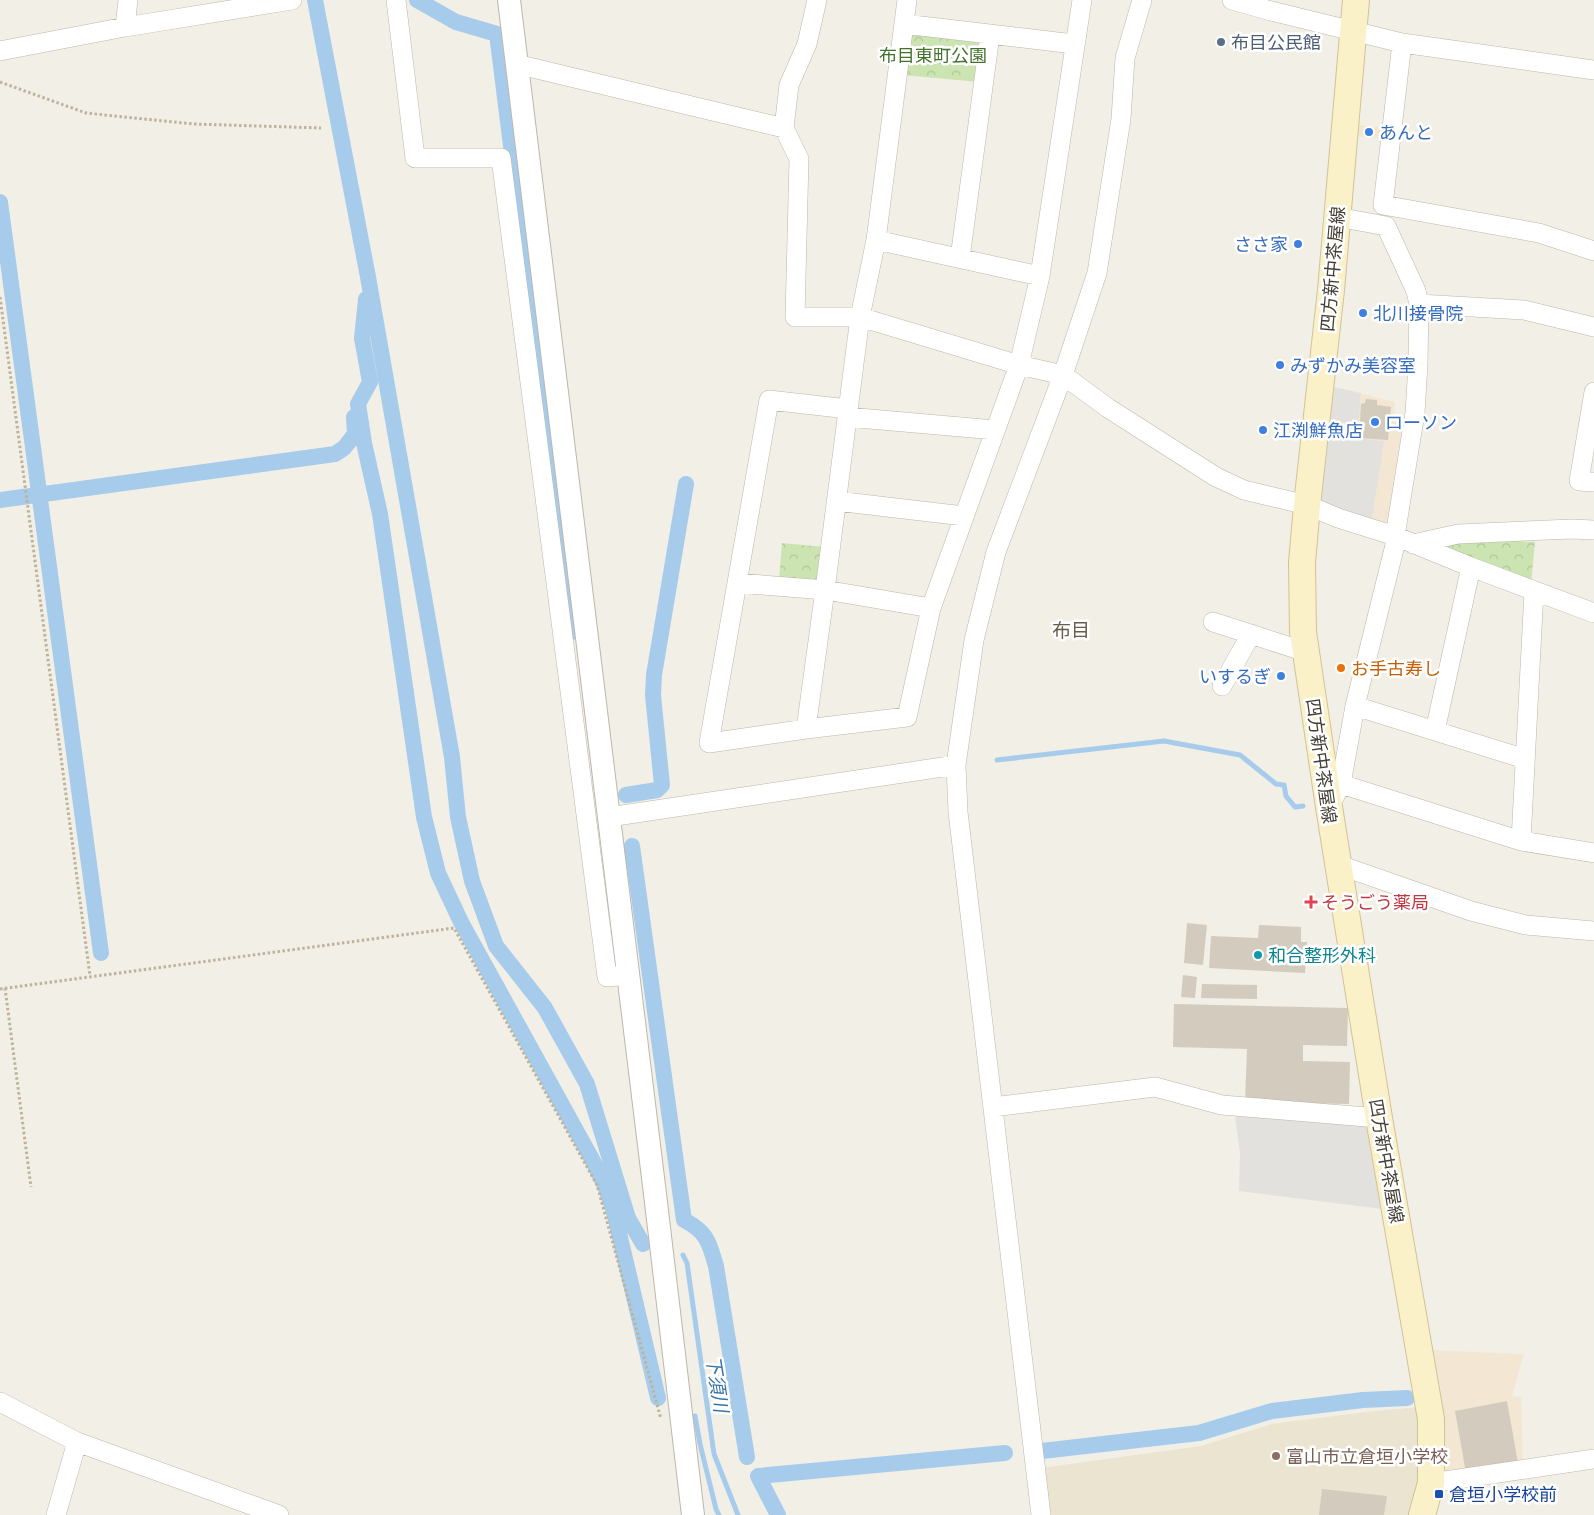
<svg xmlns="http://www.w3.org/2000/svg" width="1594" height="1515" font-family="Barlow,'Noto Sans JP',sans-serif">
<defs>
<pattern id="forest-crowns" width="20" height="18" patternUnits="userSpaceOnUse" patternTransform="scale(1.25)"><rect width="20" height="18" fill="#cbe4b2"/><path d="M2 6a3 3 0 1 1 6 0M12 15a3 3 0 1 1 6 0" fill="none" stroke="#b0c59a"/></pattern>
</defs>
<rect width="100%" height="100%" fill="#f2efe6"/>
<!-- commercial -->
<path fill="#f3e7d3" d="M1355,125L1385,128L1384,139L1353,136Z
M1329,386L1395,402L1394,422L1406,424L1388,525L1317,505Z
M1426,1350L1524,1354L1512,1396L1521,1397L1523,1463L1443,1478Z"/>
<!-- education -->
<path fill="#eae4d1" d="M1419,1407L1423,1466L1411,1515H1044L1041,1468L1201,1446L1272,1424L1366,1412Z"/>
<!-- forest -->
<path fill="url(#forest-crowns)" d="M908,29L984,40L979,82L903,75Z
M1459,538L1535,542L1531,584L1427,545Z
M782,543L825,547L820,583L779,580Z"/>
<!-- parking -->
<path fill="#e3e1de" d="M1329,386L1361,393L1357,438L1384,441L1372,520L1317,505Z
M1235,1116L1370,1126L1382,1209L1239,1191L1240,1153Z"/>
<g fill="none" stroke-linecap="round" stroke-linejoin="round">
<!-- stream -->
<path stroke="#a7cceb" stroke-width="5" d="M997,760L1164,741L1240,755L1276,784L1284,785L1286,796L1295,807L1303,806
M683,1255L687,1263L714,1454L738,1515
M695,1416L700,1444L716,1509L719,1515"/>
<!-- canal -->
<path stroke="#a7cceb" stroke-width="16" d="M315,0L368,277L452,757L458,817L472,881L496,946L545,1008L587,1084L628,1218L643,1244
M417,0L456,22L497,34L572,632
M0,202L101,953
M366,299L362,338L370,382L358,404L364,443L380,514L424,817L438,873L461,922L593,1161L606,1188L614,1212L658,1398
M0,500L335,454L344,448L355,434L354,417
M626,795L657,790L662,785L653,695L654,675L686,484
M632,846L684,1220C707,1232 709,1242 716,1266L747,1457
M1042,1451L1199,1433L1272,1411L1363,1400L1407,1398
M778,1515L758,1476L1005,1453"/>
</g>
<!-- building -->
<path fill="#d3cbbd" d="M1366,399L1377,400V405L1391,407L1388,440L1359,438L1361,404L1365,403Z
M1187,923L1207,925L1203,965L1184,963Z
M1259,925L1301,927V942H1307L1305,973L1209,968L1211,936L1258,938Z
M1183,975L1197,977L1195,998L1181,997Z
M1202,984L1257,985V999L1201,998Z
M1174,1004L1348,1008L1347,1046L1303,1045V1061L1350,1062L1349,1104L1245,1102L1247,1049L1173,1047Z
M1507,1401L1518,1463L1466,1473L1455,1411Z
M1322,1489L1387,1496L1384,1515H1319Z"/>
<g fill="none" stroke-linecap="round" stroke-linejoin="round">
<defs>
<path id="minor" d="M396,0L415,158H501L607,977L628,975
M817,0L807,44L789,85L784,128L799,159L795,317H860L1019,365L1063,375L1108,408L1216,477L1244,490L1307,505L1338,518L1395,536L1471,567L1594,613
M907,0L876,240L860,317L825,590L806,729L907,717L931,608L1019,365L1040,276L1082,0
M1232,0L1271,11L1402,43L1594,70
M904,24L1074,44
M125,27L128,0
M1402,43L1383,205L1539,233L1594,251
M0,51L125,27L292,0
M516,64L784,128
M1337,217L1386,226L1416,291L1419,304L1418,364L1415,413L1395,536
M876,240L1040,276
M960,258L990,35
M1419,304L1524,310L1594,327
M1594,392L1579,481L1594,482
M847,417L995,430
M836,501L964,516
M1413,544L1458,534L1572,529L1594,530
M737,583L825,590L931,608
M1534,591L1521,841L1594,853
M1213,622L1306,652
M1222,686L1251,634
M1355,706L1525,759
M806,729L709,743L769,400L848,409
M1435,731L1471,567
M1341,784L1521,841
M1329,807L1341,784L1355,706L1397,537
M609,817L956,765
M1339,865L1471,911L1526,925L1594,931
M993,1107L1155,1087L1222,1105L1379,1118
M0,1402L77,1442L279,1515
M1431,1483L1594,1459
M56,1515L77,1442
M1041,1515L958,812L956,765L974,640L996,552L1063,375L1097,273L1121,119L1125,58L1142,0"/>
<path id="tertiary" d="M509,0L655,1194L693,1515"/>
<path id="secondary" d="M1356,0L1331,290L1307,505L1302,563L1303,632L1329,807L1379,1118L1431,1419V1483L1422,1515"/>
</defs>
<!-- minor casing -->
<use href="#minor" stroke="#bdb7aa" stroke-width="20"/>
<!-- tertiary casing -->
<use href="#tertiary" stroke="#bdb7aa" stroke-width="24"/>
<!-- secondary casing -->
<use href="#secondary" stroke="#cfc399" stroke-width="28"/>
<!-- path -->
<path stroke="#bdb39c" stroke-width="3" stroke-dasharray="2.5 2.5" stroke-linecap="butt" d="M0,82L86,113L194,124L321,128
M0,297L90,976
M5,988L31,1187
M0,989L454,928L597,1185L661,1419"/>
<!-- minor -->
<use href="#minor" stroke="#fff" stroke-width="19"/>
<!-- tertiary -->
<use href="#tertiary" stroke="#fff" stroke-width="22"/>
<!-- secondary -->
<use href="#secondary" stroke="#fbf1c8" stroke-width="26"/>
</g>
<!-- markers -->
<circle fill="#5c6f8a" stroke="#fff" stroke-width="2" cx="1221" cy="42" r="5"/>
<g fill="#3f7fe0" stroke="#fff" stroke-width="2">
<circle cx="1369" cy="132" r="5"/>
<circle cx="1298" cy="244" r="5"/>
<circle cx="1363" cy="313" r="5"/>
<circle cx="1280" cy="365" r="5"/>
<circle cx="1375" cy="422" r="5"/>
<circle cx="1263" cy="430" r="5"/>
<circle cx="1281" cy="676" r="5"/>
</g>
<circle fill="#e8710a" stroke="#fff" stroke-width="2" cx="1341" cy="668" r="5"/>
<path fill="#e0444e" stroke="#fff" stroke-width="2" d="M1308.5 894.5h5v5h5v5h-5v5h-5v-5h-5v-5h5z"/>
<circle fill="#0f9aa8" stroke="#fff" stroke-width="2" cx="1258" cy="955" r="5"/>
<circle fill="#8d6e63" stroke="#fff" stroke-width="2" cx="1276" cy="1456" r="5"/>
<rect fill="#1a4fb4" stroke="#fff" stroke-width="2" x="1434" y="1489" width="10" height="10" rx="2.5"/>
<g text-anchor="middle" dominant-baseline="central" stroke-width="5" stroke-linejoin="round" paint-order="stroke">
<!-- service labels -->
<g font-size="18" fill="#4e5e75" stroke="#fff" text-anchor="start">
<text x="1231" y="42">布目公民館</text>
</g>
<!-- park labels -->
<g font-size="18" fill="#44722d" stroke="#fff">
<text x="933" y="55">布目東町公園</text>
</g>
<!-- shop labels -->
<g font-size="18" fill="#366cbe" stroke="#fff" text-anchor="start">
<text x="1379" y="132">あんと</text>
<text x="1288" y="244" text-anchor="end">ささ家</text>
<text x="1373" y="313">北川接骨院</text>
<text x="1290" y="365">みずかみ美容室</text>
<text x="1385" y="422">ローソン</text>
<text x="1273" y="430">江渕鮮魚店</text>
<text x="1271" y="676" text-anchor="end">いするぎ</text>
</g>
<!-- street labels -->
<g font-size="18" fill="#443f36" stroke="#fff">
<text transform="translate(1332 269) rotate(-85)">四方新中茶屋線</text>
<text transform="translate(1322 761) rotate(82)">四方新中茶屋線</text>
<text transform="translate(1387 1161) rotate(80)">四方新中茶屋線</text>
</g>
<!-- food labels -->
<g font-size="18" fill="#c56008" stroke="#fff" text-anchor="start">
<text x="1351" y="668">お手古寿し</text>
</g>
<!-- health labels -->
<g font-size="18" fill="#be3a42" stroke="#fff" text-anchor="start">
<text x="1321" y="902">そうごう薬局</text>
</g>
<!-- culture labels -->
<g font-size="18" fill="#0d838f" stroke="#fff" text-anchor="start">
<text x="1268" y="955">和合整形外科</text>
</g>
<!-- education labels -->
<g font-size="18" fill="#785e54" stroke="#fff" text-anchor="start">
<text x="1286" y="1456">富山市立倉垣小学校</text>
</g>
<!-- transit labels -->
<g font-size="18" fill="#164399" stroke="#fff" text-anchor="start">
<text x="1449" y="1494">倉垣小学校前</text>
</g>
<!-- neighbourhood labels -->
<g font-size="19" fill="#665e4e" stroke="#fff">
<text x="1071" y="629">布目</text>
</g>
<!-- water labels -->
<g font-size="19" font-style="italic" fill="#3773a9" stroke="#fff">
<text transform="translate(718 1384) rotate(81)">下須川</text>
</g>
</g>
</svg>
